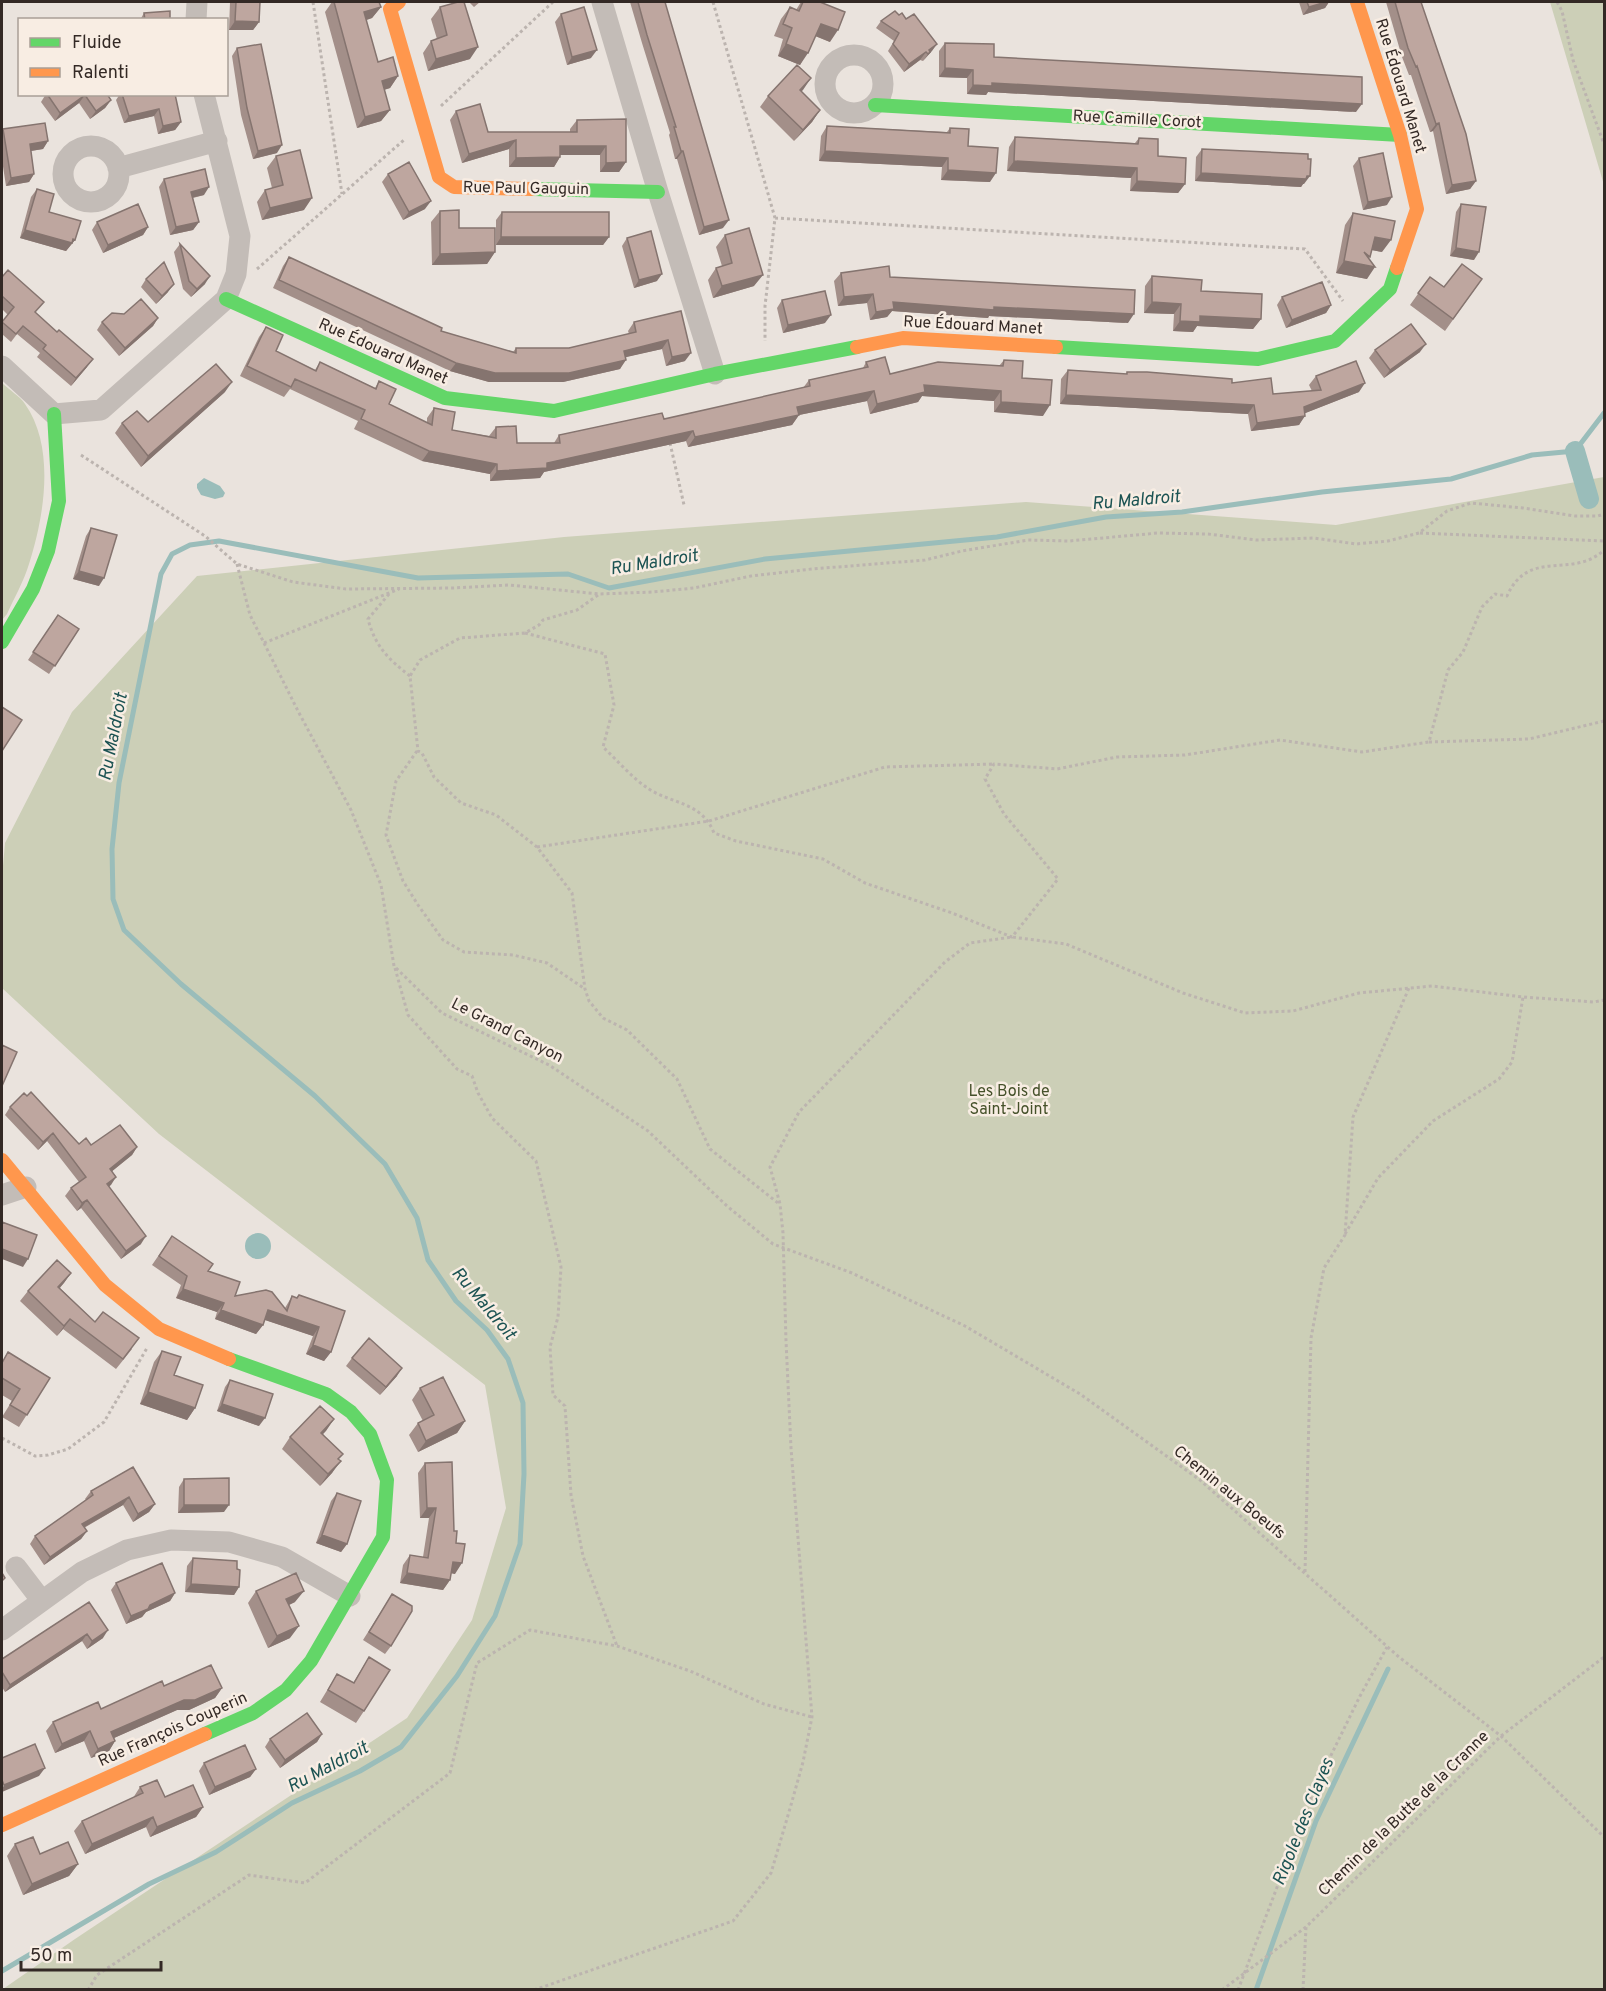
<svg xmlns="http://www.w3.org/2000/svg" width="1606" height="1991" font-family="Overpass,sans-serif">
<rect width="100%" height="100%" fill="#eae3dd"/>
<!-- green -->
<path fill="#cccfb7" d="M1550,2H1604V185Z
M2,383C9,390 20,396 25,404C56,448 44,517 29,564C24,581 14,598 7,614L2,620Z
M1604,477V1989H3L75,1939L407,1718L472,1620L506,1508L485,1385L159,1134L2,988V877L5,843L72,712L197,576L564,537L1026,502L1336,525Z"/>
<!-- water -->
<path fill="#9abdba" d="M204,478L220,486L225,493L223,497L215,499L201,495L197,488V484Z
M245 1246a13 13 0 1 1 26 0a13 13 0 1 1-26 0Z"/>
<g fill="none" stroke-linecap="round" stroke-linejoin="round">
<!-- stream -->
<path stroke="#9abdba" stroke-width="5" d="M2,1971L149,1884L216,1852L292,1803L360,1771L401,1747L457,1676L495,1616L520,1544L524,1474L523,1403L508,1359L487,1330L456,1301L428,1260L417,1218L385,1164L315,1096L181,984L124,930L113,899L112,849L119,783L161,574L172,554L190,545L219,541L418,578L568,574L609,588L765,559L997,537L1106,517L1182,512L1322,492L1451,479L1532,455L1575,451L1604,413
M1256,1990L1316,1821L1388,1669"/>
<!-- canal -->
<path stroke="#9abdba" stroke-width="20" d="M1575,451L1589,499"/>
<!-- path -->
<path stroke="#bcb4af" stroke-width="3" stroke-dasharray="3 3" stroke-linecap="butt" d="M313,2L342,194
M713,2L775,218L765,306V341
M1557,2L1562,11L1573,60L1604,144
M441,106L553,2
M775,218L1305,249L1343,301
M257,269L405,139
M670,443L684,505
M81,455L205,536L237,564L293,582L346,589L453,588L509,585L599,594L653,592L694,588L751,576L812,569L925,560L962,551L1028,540L1069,541L1158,533L1208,534L1256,540L1314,538L1356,544L1388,541L1419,533L1447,511L1471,503L1523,508L1575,516H1598L1604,514
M1420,533L1604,541
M237,564L250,615L298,711L351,810L381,885L394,966L442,1013L549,1065L648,1131L727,1206L773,1244L852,1273L965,1326L1080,1394L1200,1480L1399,1657L1501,1736L1604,1837
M389,594L368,619C375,646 388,659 410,676
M598,595L577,610L543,620L539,625L525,633L460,638L420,660L410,676L418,751L422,753L434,777L461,803L496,815L537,847L572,893L585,989L589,1001L603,1018L627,1030L677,1079L710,1149L778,1203
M525,633L605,654L614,705L603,747C617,760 633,779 649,789C672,804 702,802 714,833L736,841L823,859L865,883L952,913L1012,937L1058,879L1004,814L985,779L994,764L1057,769L1117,757L1185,755L1280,740L1362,752L1429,742L1448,670L1463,652L1482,607L1495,594L1507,596C1529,547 1572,580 1604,550
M264,643L399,589
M1429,742L1529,739L1604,721
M417,751L396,781L386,835L403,881L418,905L443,940L464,952L513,955L547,963L585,989
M537,847L709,821L885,767L994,764
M395,968L408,1015L457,1069L472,1076L478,1093L492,1118L536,1161L561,1267L558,1317L550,1347L553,1395L565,1406L571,1495L583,1556L617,1646
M1345,1234L1378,1178L1433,1121L1499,1079L1512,1062L1523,997
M2,1438L35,1456L48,1455L68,1449L104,1422L147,1348
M1305,1572L1311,1338L1324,1268L1345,1235L1353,1117L1409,988
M88,1990L97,1975L249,1875L305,1883L450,1773L477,1663L530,1630L617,1646L690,1671L764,1704L812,1717
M534,1990L733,1921L771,1873L791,1805L803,1762L812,1717L791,1448L786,1341L783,1233L780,1204L770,1167L799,1112L945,962L970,943L1012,937L1066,944L1183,993L1245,1013L1293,1011L1359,993L1432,986L1523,997L1594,1002L1604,1000
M1222,1990L1306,1927L1501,1736L1604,1657
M1238,1990L1314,1790L1360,1696L1387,1647
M1303,1990L1306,1927"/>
<!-- street -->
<path stroke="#c3bcb7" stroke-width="21" d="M602,2L658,192L715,374
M196,20L197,2
M825 84a29 29 0 1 1 58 0a29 29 0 1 1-58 0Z
M63 174a28 28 0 1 1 56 0a28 28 0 1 1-56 0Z
M118,168L217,141
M2,366L54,414L101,410L226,299L236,274L240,236L204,94
M2,1195L26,1187
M16,1567L42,1601
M2,1630L82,1572L127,1550L171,1540L229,1542L282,1557L350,1596"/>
<!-- fast -->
<path stroke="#63d668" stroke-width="14" d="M875,105L1400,135
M532,189L658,192
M226,299L445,398L554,411L715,374L857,347
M1056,347L1258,359L1335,341L1390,289L1397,268
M2,642L33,589L48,551L59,501L54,414
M205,1734L253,1713L286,1690L311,1661L383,1537L387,1480L370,1434L351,1412L326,1394L229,1359"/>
<!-- slow -->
<path stroke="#ff974d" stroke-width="14" d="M399,2L390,9L439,177L454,187L532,189
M1357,2L1400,135L1417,209L1397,268
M857,347L903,338L1056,347
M2,1160L105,1285L159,1329L229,1359
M2,1825L205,1734"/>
</g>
<!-- wall -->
<path fill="#a38f89" d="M230,2H260L259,22L253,30H229Z
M332,2H379L381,7L372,18L366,20L378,62L398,76L390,88L384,90L390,110L381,121L357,128L325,12Z
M469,2H480L474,7Z
M630,2H665L723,228L699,235L677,159H675L669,135L670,133L642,43Z
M801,2H820L830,42L815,36L800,65L778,56L783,39L774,36L781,19L790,7L796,10Z
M1299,2H1329L1325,8L1303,15Z
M1386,2H1421L1476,181L1470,189L1446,194L1433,131L1430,132L1411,75H1409L1402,57Z
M440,7L470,59L428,71L423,53L431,41L437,39L431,19Z
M144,13L170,20H140Z
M561,14L591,58L567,65L555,22Z
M899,15L906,19L937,44L923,61L920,60L904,72L888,51L894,41L876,28L881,21Z
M945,43L994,57L1356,112L988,92L986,95L967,94V78L939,77V51Z
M237,48L277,153L253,159L241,115L232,56Z
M46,94H107L111,100L105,108L90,119L79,103L55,121L41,102Z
M120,94H175L181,122L175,130L158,134L154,116L124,123L116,100Z
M768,96L820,110L812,122L794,141L760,107Z
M456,111L488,132H570V129L577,120L626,162L619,172H600V155H560V157L554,167H509V149L462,163L450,120Z
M827,126L947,132L950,128L968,146L990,182L941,180L942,167L819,161L821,136Z
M3,129L48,141L43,149L31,151L34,174L29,182L6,186L2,160V131Z
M1015,137L1135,143L1139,138L1185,184L1178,193L1130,191L1131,178L1007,171L1009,147Z
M1202,149L1304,184H1303L1301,187L1195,181L1196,157Z
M276,156L304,210L262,220L257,202L265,190L272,188L267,168Z
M1359,158L1387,205L1363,210L1353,166Z
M388,174L425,209L403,220L382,182Z
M164,179L204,195L193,198L199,222L193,230L170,235L159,187Z
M37,189L49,212L75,240L66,251L20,238L31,197Z
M1461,204L1474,260L1450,256L1456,212Z
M440,211L459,228L495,252L487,264L432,265L431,222Z
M502,212L609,237L603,245H496V220Z
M1353,213L1382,252L1372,250L1369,259L1367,279L1336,273L1345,225Z
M97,222L148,227L143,235L103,253L92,230Z
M725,235L754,286L713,298L708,280L716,268L722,266L716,247Z
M627,238L657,281L634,288L622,246Z
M180,244L205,284L191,297L183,289L174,252Z
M289,257L441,331L513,352L516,348H569L629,334L628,331L634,322L681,311L685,361L666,366L662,349L625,357L620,369L563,382H489L450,371L273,288L283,266Z
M841,273L890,277L1128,323L989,316L988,318L892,311L887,317L870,320L867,303L838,306L834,281Z
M1152,276L1201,291L1261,319L1253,329L1197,326L1193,332L1173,331L1174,314L1144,313L1145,286Z
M2,277L87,367L71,386L37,357L40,353L17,334L11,342L2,334V322L8,315L2,309Z
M1430,277L1444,287L1482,279L1445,331L1410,305Z
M146,279L168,292L156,304L141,287Z
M1282,297L1331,305L1326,313L1286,328L1277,305Z
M782,300L825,323L783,333L777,308Z
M158,318L153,326L119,356L97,330L102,322Z
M266,327L276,351L315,370L320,362L375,388L379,381L389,404L427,423V418L434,408L452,430L489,436L496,427L517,443H554L559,435L664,419L803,388L809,380L863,368L866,362L890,374L999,366L1004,360L1022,378L1043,416L994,412V401L922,396L918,402L870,414L867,401L799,415L792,425L688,447L686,441L544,472L540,478L490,481V474L422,461L354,429L358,421L290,389L284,397L240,376L259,337Z
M1375,350L1420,352L1384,378L1369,358Z
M1068,370L1126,374L1127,372L1232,383L1273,394L1312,391L1309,385L1316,376L1359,392L1305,413L1299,425L1251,431L1248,414L1060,404L1061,379Z
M225,392L141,467L115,433L122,423L148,422Z
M91,528L99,586L73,579L86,536Z
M58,615L79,629L49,674L28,660Z
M10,1107L79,1144L137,1147L132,1155L112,1171L116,1177L109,1186L141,1244L121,1259L81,1208L77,1211L65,1196L71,1188L79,1182L47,1141L38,1150L5,1115Z
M172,1236L235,1296L285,1308L292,1296L296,1298L299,1295L345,1311L331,1352L324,1361L306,1354L313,1336L265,1320L263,1325L256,1334L215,1319L217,1312L176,1298L181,1285L152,1265Z
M71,1273L60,1288L95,1322L132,1349L116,1369L63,1329L57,1336L20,1301L28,1291Z
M162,1351L174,1375L195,1408L187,1420L140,1404L154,1362Z
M8,1352L50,1378L19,1427L2,1417L12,1401L2,1395V1362Z
M352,1358L397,1376L380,1395L346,1366Z
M230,1380L259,1426L217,1411L225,1387Z
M420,1388L465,1421L457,1433L418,1452L409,1435L418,1423L423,1421L412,1400Z
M334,1419L323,1434L339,1460L332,1473L320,1486L282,1449L290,1437Z
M425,1463L454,1531L456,1543L455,1574L451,1573L450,1580L443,1590L400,1583L403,1565L410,1555L423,1557L429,1518H420L418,1473Z
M133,1467L155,1504L149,1512L133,1522L123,1505L84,1528L87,1531L81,1539L44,1565L30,1544L35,1536L86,1500L85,1499L91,1491Z
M184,1479L224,1512L178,1513L179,1487Z
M337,1493L347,1544L341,1552L316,1543L331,1501Z
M193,1558L237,1569L239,1587L234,1595L185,1592L187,1566Z
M116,1583L175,1593L170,1601L146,1612L142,1617L126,1624L111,1590Z
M256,1591L295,1602L289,1605L290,1638L268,1648L248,1603Z
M392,1594L391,1646L385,1654L363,1640Z
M89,1602L103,1638L87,1649L82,1641L5,1692L2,1687V1659Z
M369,1657L364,1711L356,1723L320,1702L337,1674L353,1683Z
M164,1686L222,1688L215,1698L189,1710H177L114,1738L115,1741L109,1751L91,1758L84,1741L55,1753L46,1731L53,1722L101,1709Z
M322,1734L317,1742L280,1768L265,1747L270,1739Z
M204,1763L256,1769L250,1777L209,1795L199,1771Z
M140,1787L165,1797L203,1807L196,1817L150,1837L146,1827L85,1854L74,1831L82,1821L133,1798Z
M15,1844L40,1854L78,1864L69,1876L23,1895L7,1856Z"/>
<!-- shaded-wall -->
<path fill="#85746f" d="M1326,2H1329L1325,8L1303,15L1309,7Z
M381,7L372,18L355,24L364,12Z
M235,21L259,22L253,30H229Z
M821,24L838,30L830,42L813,35Z
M786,44L808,53L800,65L778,56Z
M937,44L932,51L923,61L928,54L929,50Z
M478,47L470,59L428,71L436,59Z
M597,50L591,58L567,65L572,57Z
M926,52L920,60L904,72L909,64Z
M945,68L973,70L967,78L939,77Z
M398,76L390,88L373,93L382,81Z
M811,78L803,90L791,102L800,90Z
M992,83L1362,104L1356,112L988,92L986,95L967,94L973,85Z
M85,95L79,103L55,121L60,113Z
M111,100L105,108L90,119L96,111Z
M159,109L154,116L124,123L129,116Z
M390,110L381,121L357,128L365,117Z
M820,110L812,122L794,141L803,130Z
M181,122L175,130L158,134L163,126Z
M1439,123L1433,131L1430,132L1436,124Z
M516,140L509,149L462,163L469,154Z
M48,141L43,149L24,152L30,144Z
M282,145L277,153L253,159L258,151Z
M560,146H606L600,155H554Z
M681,151H683L677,159H675Z
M825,151L948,158L942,167L819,161Z
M560,157L554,167H509L516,158Z
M1014,161L1137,168L1131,178L1007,171Z
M626,162L619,172H600L606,163Z
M948,170L996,173L990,182L941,180Z
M1201,173L1307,176H1310L1304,184H1303L1301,187L1195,181Z
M34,174L29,182L6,186L11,178Z
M1137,181L1185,184L1178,193L1130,191Z
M1476,181L1470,189L1446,194L1452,185Z
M209,187L204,195L186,199L191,192Z
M1392,197L1387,205L1363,210L1368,202Z
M312,198L304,210L262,220L270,208Z
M431,201L425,209L403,220L409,212Z
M729,220L723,228L699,235L704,227Z
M199,222L193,230L170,235L176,227Z
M148,227L143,235L103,253L108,245Z
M25,230L73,239L75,240L66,251L20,238Z
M501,237H609L603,245H496Z
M1375,237L1391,240L1382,252L1366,249Z
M1456,248L1479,252L1474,260L1450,256Z
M495,252L487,264L432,265L440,254Z
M1344,261L1375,267L1367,279L1336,273Z
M662,274L657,281L634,288L639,280Z
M763,275L754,286L713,298L722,286Z
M210,276L205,284L191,297L197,289Z
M174,284L168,292L156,304L162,296Z
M873,294L867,303L838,306L844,297Z
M893,302L994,307L1134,314L1128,323L989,316L988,318L892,311L887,317L870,320L876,312Z
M1152,302L1181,304L1174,314L1144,313Z
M1331,305L1326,313L1286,328L1292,320Z
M831,315L825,323L783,333L788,325Z
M1200,316L1261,319L1253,329L1197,326L1193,332L1173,331L1180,321Z
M158,318L153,326L119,356L125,348Z
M668,340L662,349L618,359L624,351Z
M1426,344L1420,352L1384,378L1390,370Z
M691,353L685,361L666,366L672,357Z
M93,359L87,367L71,386L76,378Z
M626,360L620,369L563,382H489L450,371L456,363Z
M232,382L225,392L141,467L148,456Z
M1365,383L1359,392L1298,416L1304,407Z
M924,385L1001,391L994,401L922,396L918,402L870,414L877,404Z
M874,391L867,401L799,415L792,425L688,447L695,437L797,407Z
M1066,395L1254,405L1248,414L1060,404Z
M1001,402L1050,405L1043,416L994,412Z
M1305,416L1299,425L1251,431L1257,423Z
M693,431L686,441L544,472L540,478L490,481L497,471L547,463Z
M429,451L497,464L490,474L422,461Z
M79,571L104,578L99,586L73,579Z
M53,1133L47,1141L38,1150L43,1142Z
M137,1147L132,1155L105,1177L110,1169Z
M116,1177L111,1185L102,1192L107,1184Z
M87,1200L81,1208L77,1211L82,1203Z
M146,1236L141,1244L121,1259L126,1251Z
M2,1249L28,1259L23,1267L2,1259Z
M71,1273L64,1283L51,1297L58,1287Z
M183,1289L224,1303L217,1312L176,1298Z
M221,1310L263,1325L256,1334L215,1319Z
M268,1310L319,1327L313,1336L262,1319Z
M70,1319L63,1329L57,1336L64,1326Z
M313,1345L331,1352L324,1361L306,1354Z
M402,1368L397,1376L380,1395L386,1387Z
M148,1392L195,1408L187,1420L140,1404Z
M222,1404L265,1418L259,1426L217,1411Z
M334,1419L326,1431L313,1444L321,1433Z
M465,1421L457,1433L418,1452L426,1441Z
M341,1461L332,1473L320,1486L328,1474Z
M129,1497L123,1505L76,1532L82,1524Z
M155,1504L149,1512L133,1522L138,1514Z
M184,1505H229L224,1512L178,1513Z
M427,1508H436L429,1518H420Z
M87,1531L81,1539L44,1565L50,1557Z
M322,1535L347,1544L341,1552L316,1543Z
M453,1562L462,1563L455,1574L446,1572Z
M407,1573L450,1580L443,1590L400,1583Z
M191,1584L239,1587L234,1595L185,1592Z
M304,1591L295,1602L278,1610L286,1599Z
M175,1593L170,1601L146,1612L142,1617L126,1624L131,1616L150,1605Z
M299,1626L290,1638L268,1648L277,1636Z
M108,1630L103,1638L87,1649L92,1641Z
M87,1634L82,1641L5,1692L10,1685Z
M222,1688L215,1698L189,1710H177L105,1742L111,1732L184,1700Z
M90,1731L84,1741L55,1753L62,1744Z
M322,1734L317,1742L280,1768L285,1760Z
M115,1741L109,1751L91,1758L98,1749Z
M45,1768L39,1776L2,1792V1789L4,1785Z
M256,1769L250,1777L209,1795L215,1787Z
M203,1807L196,1817L150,1837L157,1827Z
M153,1817L146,1827L85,1854L92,1844Z
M78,1864L69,1876L23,1895L32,1884Z"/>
<!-- building -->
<path fill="#bea69f" stroke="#85746f" stroke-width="1.5" d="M236,2H260L259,22L235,21Z
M334,2H379L381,7L364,12L378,62L393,57L398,76L382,81L390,110L365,117Z
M458,2H464L478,47L436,59L431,41L447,35L440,7Z
M638,2H665L729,220L704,227L683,151H681L674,127H676L647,35Z
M803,2H820L845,12L838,30L821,24L808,53L786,44L792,28L783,24L790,7L799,11Z
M1307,2H1326L1309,7Z
M1395,2H1421L1466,134L1476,181L1452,185L1439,123L1436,124L1417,66L1416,67L1408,48Z
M584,7L597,50L572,57L561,14Z
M170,11V20H145L144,13Z
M895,11L899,15L902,13L906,19L914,14L937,44L929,50L930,52L928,54L926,52L909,64L893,44L899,33L881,21Z
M945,43L994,44V57L1362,77V104L992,83V86L973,85V70L945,68Z
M261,44L282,145L258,151L247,108L237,48Z
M797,65L811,78L800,90L820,110L803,130L768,96Z
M47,94H107L111,100L96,111L85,95L60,113Z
M122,94H175L181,122L163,126L159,109L129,116Z
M480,104L488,132H577V120L626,119V162L606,163V146H560V157L516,158V140L469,154L456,111Z
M45,123L48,141L30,144L34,174L11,178L3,129Z
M827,126L950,133V128L969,129L968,146L998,148L996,173L948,170V158L825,151Z
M1015,137L1138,144L1139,138L1158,139V156L1186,158L1185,184L1137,181V168L1014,161Z
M1202,149L1308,154V159H1311L1310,176H1307L1306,179L1201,173Z
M300,150L312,198L270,208L265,190L283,185L276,156Z
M1383,153L1392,197L1368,202L1359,158Z
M409,162L431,201L409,212L388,174Z
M205,169L209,187L191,192L199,222L176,227L164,179Z
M37,189L54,194L49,212L81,221L75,240L73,239L72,243L25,230Z
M138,204L148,227L108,245L97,222Z
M1461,204L1486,207L1479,252L1456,248Z
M459,210V228H495V252L440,254V211Z
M502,212H609V237H501Z
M1353,213L1395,221L1391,240L1375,237L1370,257L1364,252L1375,267L1344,261Z
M749,228L763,275L722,286L716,268L732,263L725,235Z
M651,231L662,274L639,280L627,238Z
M180,244L210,276L197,289L189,281Z
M289,257L442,328L441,331L516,353V348H569L636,332L634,322L681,311L691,353L672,357L668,340L624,351L626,360L569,373H495L456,363L279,280Z
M164,262L174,284L162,296L146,279Z
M1462,264L1482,279L1453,319L1418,293L1430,277L1444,287Z
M889,266L890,277L1135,290L1134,314L994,307V310L893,302L894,309L876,312L873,294L844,297L841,273Z
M8,270L44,302L35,312L57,332L59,330L93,359L76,378L43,349L46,345L23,326L16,334L2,322L14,307L2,296V277Z
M1152,276L1202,280L1201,291L1262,294L1261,319L1200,316V322L1180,321L1181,304L1152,302Z
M1322,282L1331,305L1292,320L1282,297Z
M825,291L831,315L788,325L782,300Z
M141,299L158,318L125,348L102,322L112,313L124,314Z
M1411,324L1426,344L1390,370L1375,350Z
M266,327L283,335L276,351L316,371L320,362L376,389L379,381L396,389L389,404L432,425L434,408L455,412L452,430L496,438V427L516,426L517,443H560L559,435L662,413L664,419L810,386L809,380L868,367L866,362L885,357L890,374L938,362L1003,366L1004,360L1023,361L1022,378L1052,380L1050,405L1001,402V391L924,385L925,392L877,404L874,391L797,407L799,415L695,437L693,431L547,463V468L497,471V464L429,451L361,419L365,410L295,379L291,387L247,366Z
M1356,361L1365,383L1304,407L1305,416L1257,423L1254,405L1066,395L1068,370L1127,374V372H1147L1232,379V383L1271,378L1273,394L1321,390L1316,376Z
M216,364L232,382L148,456L122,423L137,411L148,422Z
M91,528L117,535L104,578L79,571Z
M58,615L79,629L55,666L33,652Z
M2,707L22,720L2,751Z
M2,1045L17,1052L2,1086Z
M31,1092L79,1144L86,1138L91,1145L120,1125L137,1147L110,1169L116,1177L107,1184L146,1236L126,1251L87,1200L82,1203L71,1188L86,1177L53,1133L43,1142L10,1107L24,1093L27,1096Z
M2,1222L37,1235L28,1259L2,1249Z
M172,1236L213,1264L208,1271L240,1282L235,1296L266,1290L272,1292L287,1311L292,1296L297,1298L299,1295L345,1311L331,1352L313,1345L319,1327L268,1310L263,1325L221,1310L224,1303L183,1289L187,1276L159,1256Z
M57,1260L71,1273L58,1287L95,1322L103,1312L139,1338L123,1359L70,1319L64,1326L28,1291Z
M369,1338L402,1368L386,1387L352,1358Z
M162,1351L181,1357L174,1375L203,1385L195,1408L148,1392Z
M8,1352L50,1378L27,1415L10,1405L20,1389L2,1378V1363Z
M443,1377L465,1421L426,1441L418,1423L434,1415L420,1388Z
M230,1380L273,1394L265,1418L222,1404Z
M320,1406L334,1419L321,1433L343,1454L338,1459L341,1461L328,1474L290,1437Z
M452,1462L454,1531H457L456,1543L465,1544L462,1563L453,1562L450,1580L407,1573L410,1555L428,1558L436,1508H427L425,1463Z
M133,1467L155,1504L138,1514L129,1497L82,1524L87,1531L50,1557L35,1536L93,1495L91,1491Z
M229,1478V1505H184V1479Z
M337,1493L361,1501L347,1544L322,1535Z
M193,1558L237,1561V1569L240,1570L239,1587L191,1584Z
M162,1563L175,1593L150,1605L148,1609L131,1616L116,1583Z
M2,1573L5,1578L2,1581Z
M296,1573L304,1591L286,1599L299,1626L277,1636L256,1591Z
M392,1594L412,1606V1611L391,1646L369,1632Z
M89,1602L108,1630L92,1641L87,1634L10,1685L2,1672V1659Z
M369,1657L390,1670L364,1711L328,1690L337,1674L354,1683Z
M211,1665L222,1688L195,1700H184L111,1732L115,1741L98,1749L90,1731L62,1744L53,1722L98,1702L101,1709L162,1681L164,1686Z
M307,1713L322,1734L285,1760L270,1739Z
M35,1744L45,1768L4,1785L2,1780V1758Z
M245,1745L256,1769L215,1787L204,1763Z
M157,1780L165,1797L193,1785L203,1807L157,1827L153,1817L92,1844L82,1821L143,1793L140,1787Z
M33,1837L40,1854L68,1842L78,1864L32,1884L15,1844Z"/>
<g text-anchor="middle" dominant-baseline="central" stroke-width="5" stroke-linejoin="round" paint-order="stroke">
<!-- street labels -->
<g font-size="16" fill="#332925" stroke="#f8ede3">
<text transform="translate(1400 86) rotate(73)">Rue Édouard Manet</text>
<text transform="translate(1137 120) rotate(3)">Rue Camille Corot</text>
<text transform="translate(526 189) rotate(1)">Rue Paul Gauguin</text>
<text transform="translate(973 326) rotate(3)">Rue Édouard Manet</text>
<text transform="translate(383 352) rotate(24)">Rue Édouard Manet</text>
<text transform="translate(507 1031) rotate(27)">Le Grand Canyon</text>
<text transform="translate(1229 1493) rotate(39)">Chemin aux Boeufs</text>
<text transform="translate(173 1730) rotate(-24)">Rue François Couperin</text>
<text transform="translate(1404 1814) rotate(-44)">Chemin de la Butte de la Cranne</text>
</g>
<!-- park labels -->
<g font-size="16" fill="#45512a" stroke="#f8ede3">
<text x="1009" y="1092">Les Bois de<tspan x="1009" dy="18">Saint-Joint</tspan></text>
</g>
<!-- water labels -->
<g font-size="18" font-style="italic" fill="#1c5353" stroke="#f8ede3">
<text transform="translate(1136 501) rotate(-5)">Ru Maldroit</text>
<text transform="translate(654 563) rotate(-9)">Ru Maldroit</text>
<text transform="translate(114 737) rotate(-79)">Ru Maldroit</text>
<text transform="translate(483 1304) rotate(50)">Ru Maldroit</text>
<text transform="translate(328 1768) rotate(-28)">Ru Maldroit</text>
<text transform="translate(1304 1822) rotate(-68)">Rigole des Clayes</text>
</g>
</g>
<!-- border -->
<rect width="1606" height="1991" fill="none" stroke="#332925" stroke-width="6"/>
<!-- legend -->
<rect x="18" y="18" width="210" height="78" fill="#f8ede3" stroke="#a99f97" stroke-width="1.5"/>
<rect x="30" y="38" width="30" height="9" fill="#63d668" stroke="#a99f97" stroke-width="1.5"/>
<text x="72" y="48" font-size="18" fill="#332925">Fluide</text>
<rect x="30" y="68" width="30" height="9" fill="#ff974d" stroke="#a99f97" stroke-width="1.5"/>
<text x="72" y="78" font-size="18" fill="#332925">Ralenti</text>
<!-- scale -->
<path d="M21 1961v9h140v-9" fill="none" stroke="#332925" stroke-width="3"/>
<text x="30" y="1961" font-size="18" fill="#332925" stroke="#f8ede3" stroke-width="4.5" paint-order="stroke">50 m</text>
</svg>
